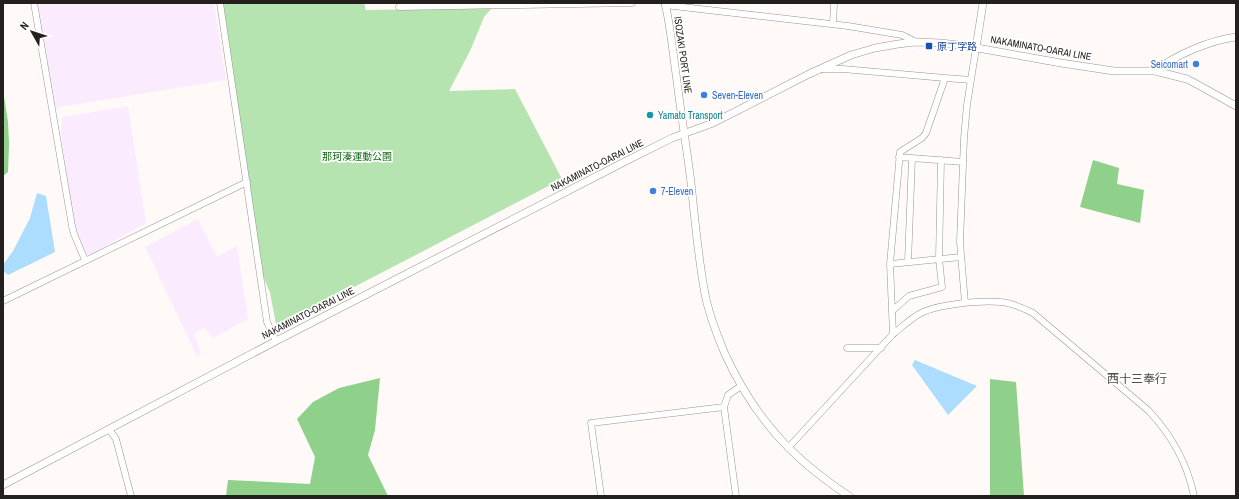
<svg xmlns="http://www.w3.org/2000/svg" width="1239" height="499" font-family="'Archivo Narrow','Noto Sans JP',sans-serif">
<rect width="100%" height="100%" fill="#fffaf7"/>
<!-- industrial -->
<path fill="#faebfe" d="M37,3H214L226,80L54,108Z
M128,106L146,223L92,254L82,253L73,225L61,134L62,117Z
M198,219L217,257L237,246L248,319L213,338L204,328L194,333L201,354L197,356L145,247Z"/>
<!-- green -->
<path fill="#b5e4b1" d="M220,3H364L366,10L492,8L484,17L471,49L449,91L515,89L562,179L279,326L276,324L270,293L260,268Z"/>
<!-- forest -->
<path fill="#8fd08b" d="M3,90L8,122L9,144L8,172L3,176Z
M1093,160L1119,168L1117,184L1144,190L1140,223L1080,207Z
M380,378L375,430L368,455L388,496H226L228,480L310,484L315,457L297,419L313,402L339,388Z
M990,379L1016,382L1024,496H990Z"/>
<!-- water -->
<path fill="#acdcfe" d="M37,193L46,196L55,252L8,275L3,271V265L13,251L30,218Z
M915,360L977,386L948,415L912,365Z"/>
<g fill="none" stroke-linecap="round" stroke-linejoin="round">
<defs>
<path id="minor" d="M34,3L72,226L74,234L85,260
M220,3L267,322L276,341
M665,5L848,26L902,35L916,42
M399,7L632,3
M833,24L834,3
M821,69H843L945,78
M899,157L963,162
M908,262L912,158
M890,264L961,257
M3,301L247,182
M965,303L960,242L964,138L967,105L976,48
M892,311L909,296L942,287L939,259L941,160
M893,334L890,264L900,152L922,138L926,133L945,78L971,80
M847,348H881
M109,429L116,439L131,496
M788,448L893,334C902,327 912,317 923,312C942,304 981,300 1001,302C1012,303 1023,308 1033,313L1149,411C1172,436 1187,462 1194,496
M601,496L591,423L724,407
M736,496L724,407L728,395L741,386"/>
<path id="major" d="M665,3C671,28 673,55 677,81C681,115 687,149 691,183C695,220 698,257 705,294C709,315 717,335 725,354C754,417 791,458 849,496
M976,48L983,3
M1155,71C1175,55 1211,40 1236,37
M3,485L276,341L628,160L672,138L713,123L809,74L851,55L875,48L898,44L916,42L941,43L966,46L1061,63L1114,71H1155L1187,79L1202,87L1236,106"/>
</defs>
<!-- minor casing -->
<use href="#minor" stroke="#9b928f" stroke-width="7"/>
<!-- major casing -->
<use href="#major" stroke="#9b928f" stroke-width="8"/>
<!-- minor -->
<use href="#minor" stroke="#fff" stroke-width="6"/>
<!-- major -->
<use href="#major" stroke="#fff" stroke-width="7"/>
</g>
<!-- markers -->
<rect fill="#1a4fb4" stroke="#fff" stroke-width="1.5" x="925" y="42" width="8" height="8" rx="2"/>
<g fill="#3f7fe0" stroke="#fff" stroke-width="1.5">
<circle cx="1196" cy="64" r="4"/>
<circle cx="704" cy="95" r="4"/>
<circle cx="653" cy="191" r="4"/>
</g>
<circle fill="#0f9aa8" stroke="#fff" stroke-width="1.5" cx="650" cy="115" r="4"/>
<g text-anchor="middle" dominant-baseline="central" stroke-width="3.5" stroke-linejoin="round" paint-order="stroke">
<!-- transit labels -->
<g font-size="10" fill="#164399" stroke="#fff" text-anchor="start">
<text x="937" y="46">原丁字路</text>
</g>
<!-- street labels -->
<g font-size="10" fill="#23201e" stroke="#fff">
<text transform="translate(1041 48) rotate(10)">NAKAMINATO-OARAI LINE</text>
<text transform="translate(683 55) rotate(82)">ISOZAKI PORT LINE</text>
<text transform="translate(597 165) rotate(-27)">NAKAMINATO-OARAI LINE</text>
<text transform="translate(308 313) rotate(-27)">NAKAMINATO-OARAI LINE</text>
</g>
<!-- shop labels -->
<g font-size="10" fill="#366cbe" stroke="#fff" text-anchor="start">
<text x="1188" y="64" text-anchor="end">Seicomart</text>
<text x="712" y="95">Seven-Eleven</text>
<text x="661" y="191">7-Eleven</text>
</g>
<!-- culture labels -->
<g font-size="10" fill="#0d838f" stroke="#fff" text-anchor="start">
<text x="658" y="115">Yamato Transport</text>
</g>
<!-- park labels -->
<g font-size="10" fill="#106b12" stroke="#fff">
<text x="357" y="156">那珂湊運動公園</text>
</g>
<!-- quarter labels -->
<g font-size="12" fill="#524a47" stroke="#fff">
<text x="1137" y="379">西十三奉行</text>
</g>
</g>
<!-- border -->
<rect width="1239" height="499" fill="none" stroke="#23201e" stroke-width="8"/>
<!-- north arrow -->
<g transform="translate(32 32) rotate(309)" stroke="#ffffff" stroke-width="3" paint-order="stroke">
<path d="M0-3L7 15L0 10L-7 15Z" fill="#23201e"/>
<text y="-6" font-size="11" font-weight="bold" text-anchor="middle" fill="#23201e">N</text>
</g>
</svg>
